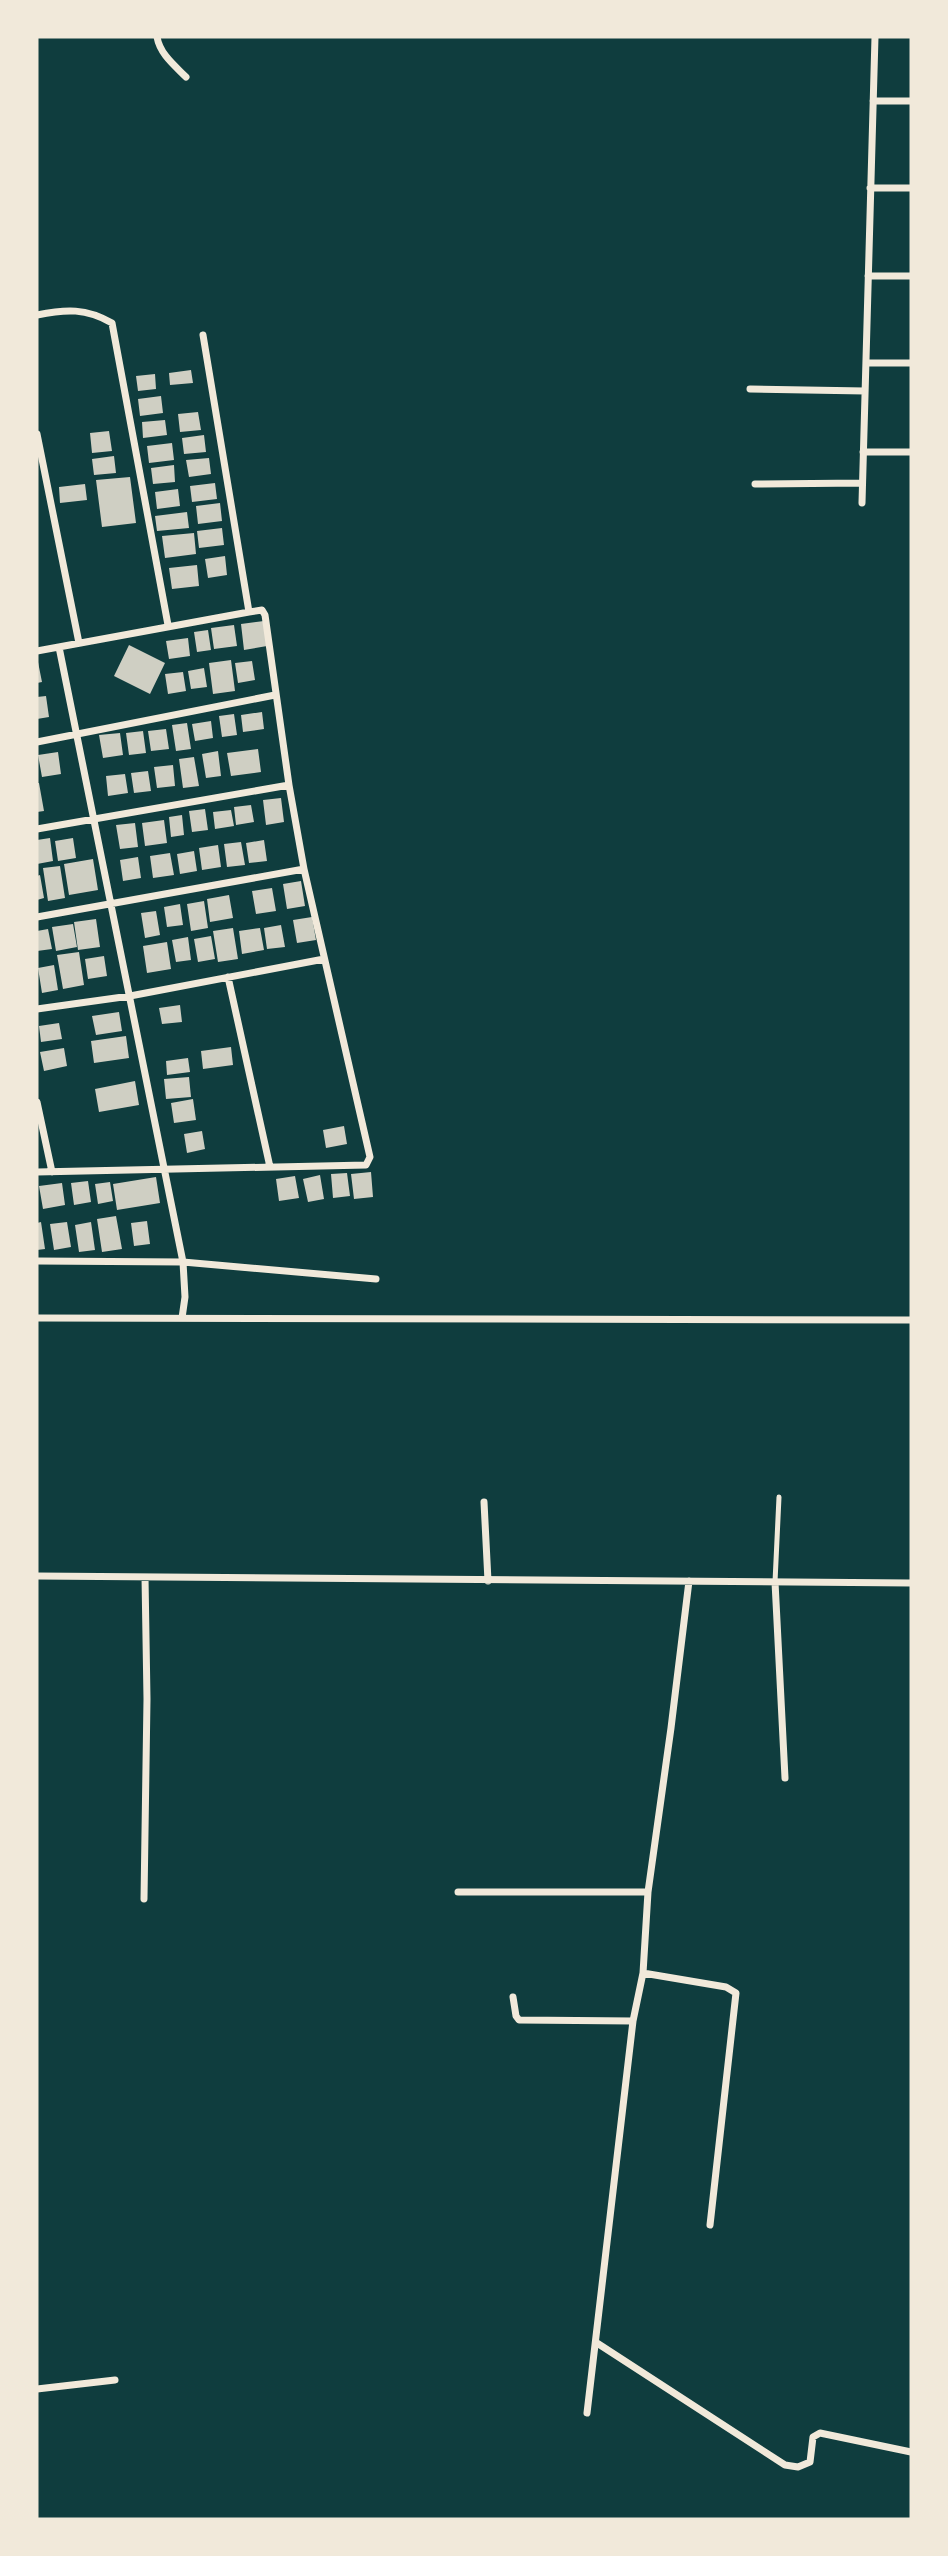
<svg xmlns="http://www.w3.org/2000/svg" width="948" height="2556" font-family="Ubuntu,sans-serif">
<rect width="100%" height="100%" fill="#0f3d3e"/>
<!-- building -->
<path fill="#cfcfc3" d="M191,370L193,383L170,385L169,373Z
M155,374L156,389L138,391L136,376Z
M161,396L163,413L140,416L138,399Z
M198,412L201,430L180,432L178,414Z
M165,420L167,435L143,438L142,422Z
M109,431L112,451L92,453L90,433Z
M204,435L206,452L184,454L182,438Z
M172,443L174,460L149,463L147,446Z
M114,456L116,473L94,475L92,459Z
M209,458L211,474L189,477L186,460Z
M174,465L175,482L153,484L151,468Z
M130,477L136,523L102,527L96,480Z
M215,483L217,499L192,502L190,486Z
M85,484L87,500L60,503L59,487Z
M178,489L180,506L157,509L155,492Z
M220,503L222,521L198,524L196,506Z
M187,512L189,528L157,531L155,516Z
M222,528L224,545L199,548L197,531Z
M194,533L196,554L165,558L162,536Z
M225,556L227,575L208,578L205,559Z
M197,565L199,586L172,589L169,568Z
M264,621L267,646L244,650L241,624Z
M234,625L237,646L214,649L211,628Z
M208,630L211,650L197,652L194,632Z
M188,638L190,656L169,659L166,641Z
M129,645L165,663L150,694L114,676Z
M37,657L42,682L37,683Z
M231,660L235,691L213,694L209,663Z
M252,661L255,680L238,683L235,663Z
M204,668L207,687L191,689L188,671Z
M183,672L186,691L168,694L165,674Z
M46,696L49,717L37,719V697Z
M262,712L264,729L243,732L241,715Z
M234,714L237,735L222,737L219,716Z
M211,721L213,738L195,741L192,724Z
M187,723L191,749L176,751L172,725Z
M166,729L169,749L151,751L148,731Z
M143,731L146,753L129,755L126,733Z
M120,733L123,755L103,758L99,735Z
M258,749L261,772L231,776L227,753Z
M218,751L221,776L206,778L202,754Z
M58,752L61,774L42,777L38,755Z
M194,757L199,786L183,788L179,759Z
M173,765L175,786L157,788L154,767Z
M148,771L151,791L134,793L131,773Z
M125,774L128,793L108,796L106,776Z
M37,783H39L44,811L37,812Z
M281,798L284,822L266,825L263,800Z
M251,805L254,822L236,825L234,807Z
M205,809L208,830L192,832L189,811Z
M231,810L234,826L215,829L213,812Z
M182,815L184,835L171,837L169,817Z
M164,820L167,843L145,846L142,823Z
M135,823L138,847L120,849L116,825Z
M50,838L53,861L37,864V840Z
M73,838L76,858L58,861L55,841Z
M264,840L267,861L249,863L246,843Z
M241,842L245,865L227,867L224,844Z
M218,845L221,867L202,870L199,848Z
M194,851L197,871L180,874L177,854Z
M170,853L174,875L153,878L150,856Z
M138,857L141,878L123,881L120,860Z
M93,859L98,890L69,895L64,864Z
M60,866L65,898L48,901L43,868Z
M40,875L44,898L37,900V876Z
M301,881L305,906L287,909L283,884Z
M272,888L276,911L256,914L252,891Z
M229,895L233,918L210,922L207,899Z
M204,901L208,928L191,931L187,904Z
M180,904L183,925L167,927L164,907Z
M156,911L160,935L145,938L141,913Z
M312,917L316,940L297,943L293,920Z
M96,919L100,947L78,950L74,922Z
M73,924L77,947L56,951L52,927Z
M281,925L285,947L267,949L264,928Z
M233,928L238,959L218,962L213,931Z
M260,928L264,950L242,954L239,931Z
M48,929L52,949L37,951V931Z
M211,936L215,959L198,962L194,939Z
M188,937L191,960L176,962L172,940Z
M167,942L171,969L147,973L143,946Z
M79,952L84,985L63,989L57,955Z
M104,956L107,976L88,979L85,959Z
M54,965L58,990L42,993L38,968Z
M180,1005L182,1022L162,1024L159,1008Z
M119,1012L122,1031L96,1035L92,1016Z
M59,1023L62,1039L41,1042L39,1026Z
M126,1036L129,1058L94,1063L91,1041Z
M231,1047L233,1065L203,1069L201,1051Z
M64,1048L67,1066L44,1071L40,1052Z
M188,1058L190,1072L167,1075L166,1061Z
M189,1077L191,1097L166,1099L164,1079Z
M135,1081L139,1105L99,1112L95,1089Z
M193,1099L196,1120L174,1123L171,1103Z
M344,1126L347,1144L326,1148L323,1130Z
M202,1131L205,1149L187,1153L184,1134Z
M371,1172L373,1197L354,1199L351,1174Z
M347,1173L350,1196L333,1198L331,1174Z
M320,1175L324,1199L308,1202L303,1179Z
M295,1176L299,1198L279,1201L276,1179Z
M156,1177L160,1203L117,1210L113,1184Z
M88,1181L91,1202L74,1205L71,1183Z
M110,1182L113,1201L98,1204L95,1184Z
M62,1183L65,1205L43,1209L39,1186Z
M116,1216L122,1249L102,1252L97,1219Z
M147,1221L150,1244L134,1246L131,1223Z
M41,1222L45,1249L37,1250V1223Z
M67,1222L71,1247L54,1250L50,1224Z
M91,1222L95,1250L79,1252L75,1225Z"/>
<g fill="none" stroke-linecap="round" stroke-linejoin="round">
<!-- service -->
<path stroke="#f1e9da" stroke-width="5" d="M775,1582L779,1497"/>
<!-- minor -->
<path stroke="#f1e9da" stroke-width="7" d="M157,37C160,54 174,65 186,77
M873,101H911
M870,188H911
M868,276H911
M37,315C66,309 86,308 112,323L168,625
M866,363H911
M750,389L865,391
M37,434L79,643
M863,452H911
M755,484L862,483
M862,503L875,37
M59,647L183,1262L185,1297L182,1318
M37,651L249,612L203,335
M37,742L275,695
M37,829L289,785L265,615L262,610L249,612
M37,917L304,869L289,785
M228,977L270,1167
M37,1009L130,996L324,959
M37,1102L52,1172
M37,1172L366,1165L370,1157L304,869
M37,1261L183,1262L376,1279
M37,1318L911,1320
M484,1502L488,1581
M37,1576L911,1583
M775,1582L785,1778
M458,1892H648
M144,1899L147,1699L145,1577
M643,1973L726,1987L736,1993L710,2225
M513,1997L516,2016L519,2020L633,2021
M597,2343L785,2465L798,2467L810,2462L813,2437L820,2433L911,2452
M37,2389L115,2380
M587,2413L633,2021L643,1973L648,1892L671,1728L689,1581"/>
</g>
<!-- border -->
<rect width="948" height="2556" fill="none" stroke="#f1e9da" stroke-width="77"/>
</svg>
